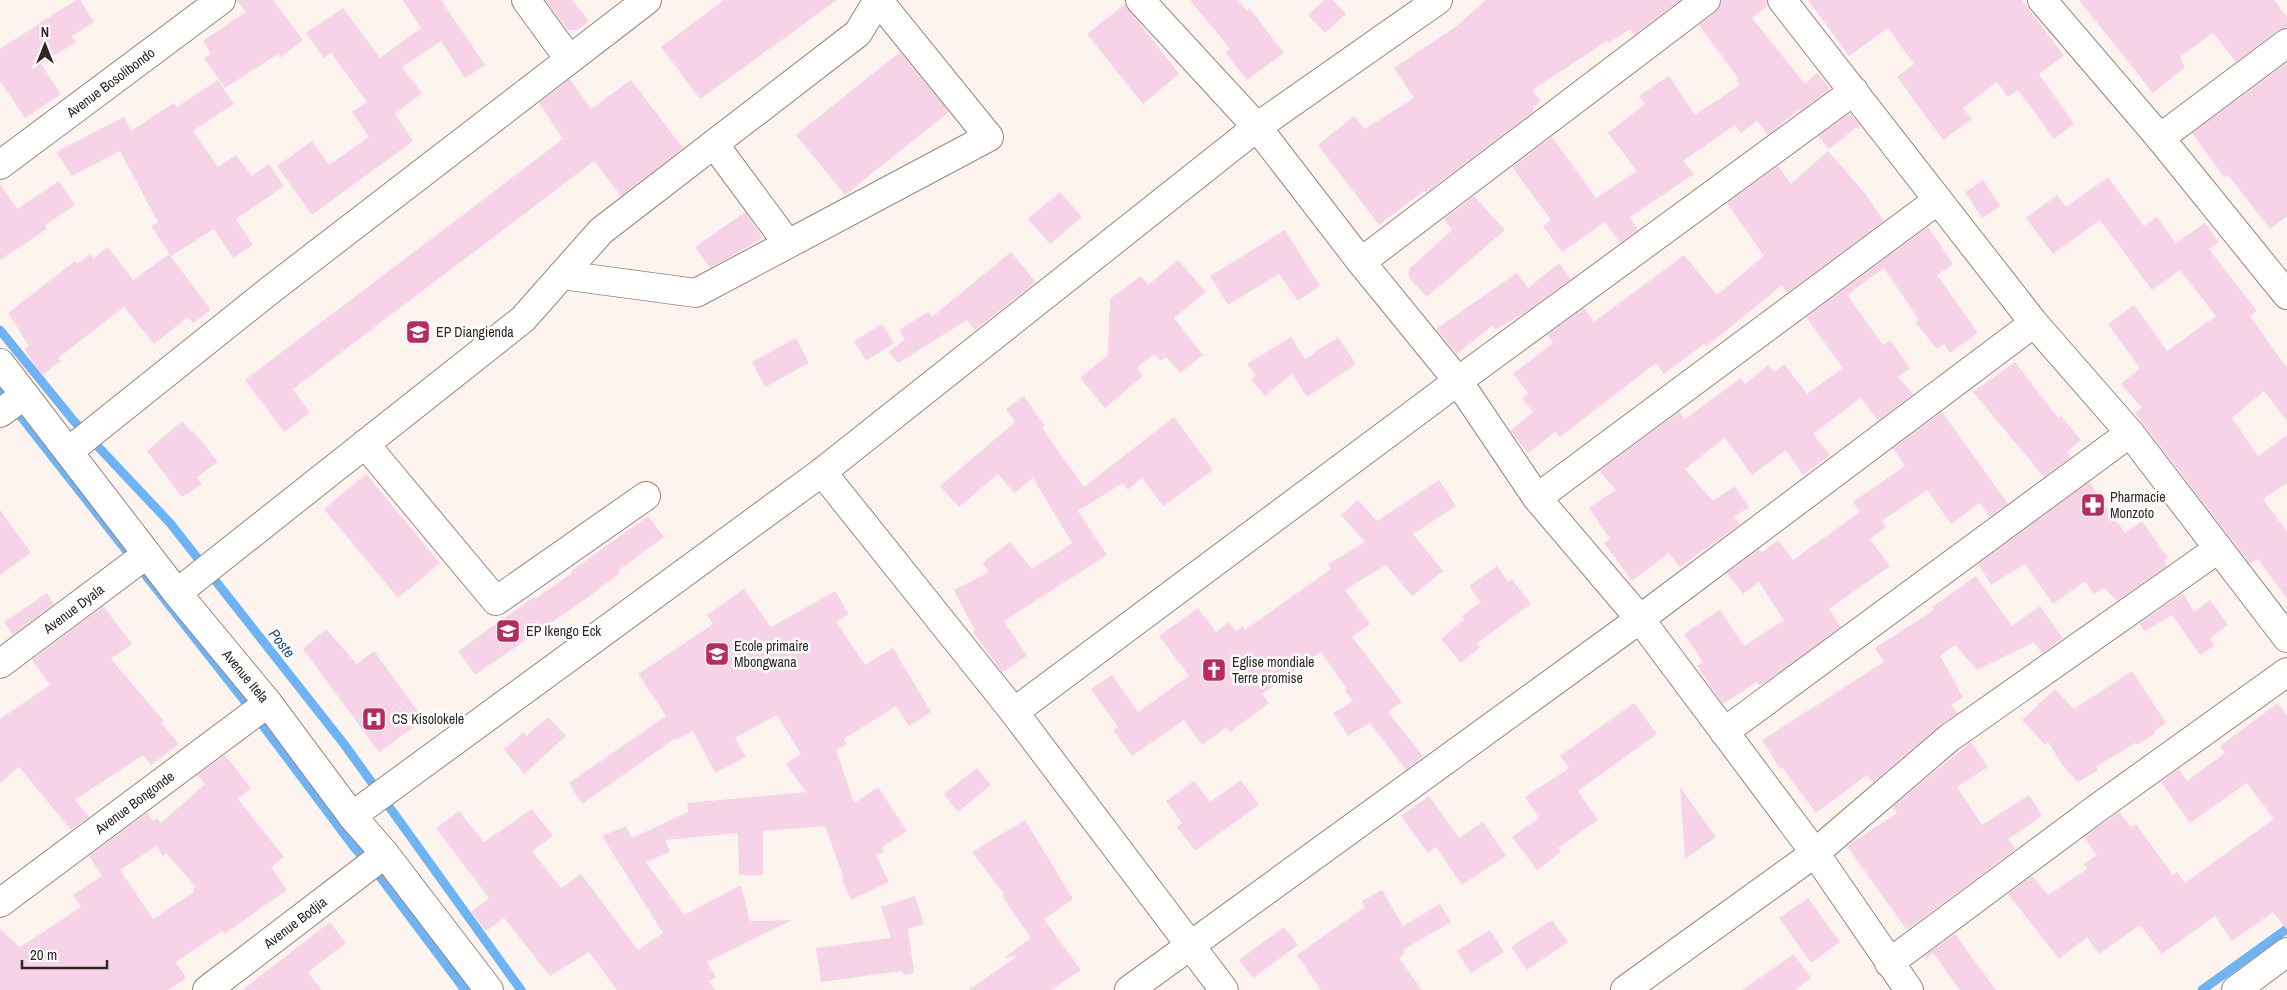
<svg xmlns="http://www.w3.org/2000/svg" width="2287" height="990" font-family="'Archivo Narrow',sans-serif">
<rect width="100%" height="100%" fill="#fdf4ef"/>
<g fill="none" stroke-linecap="round" stroke-linejoin="round">
<!-- stream -->
<path stroke="#6eb4f4" stroke-width="9" d="M0,330L73,420L170,523L344,744L521,990
M0,390L243,699L354,847L381,878L465,990
M2202,990L2287,929"/>
</g>
<!-- building -->
<path fill="#f6d3e7" fill-rule="evenodd" d="M76,0H80L94,22L72,36L76,42L41,64L61,94L25,118L0,81V49Z
M236,0H273L303,40L280,58L278,54L225,88L204,58L211,54L203,41L246,12Z
M403,0H441L485,65L465,78L441,41L402,67L422,93L395,114L413,141L312,215L277,166L312,141L329,165L369,137L352,112L367,102L331,53L324,58L306,33L343,8L380,58L421,28Z
M545,0H572L589,21L578,30H568Z
M724,0H837L700,99L661,47Z
M1190,0H1238L1247,11L1250,9L1284,53L1247,80L1225,52L1230,49Z
M1324,0H1333L1346,14L1325,33L1308,15Z
M1486,0H1680L1634,35L1630,29L1609,43L1607,41L1532,90L1541,101L1532,109L1534,111L1426,193L1424,191L1379,225L1318,145L1354,116L1365,129L1414,98L1394,68L1454,28Z
M1721,0H1767L1768,5L1752,18L1805,84L1817,73L1830,89L1799,112L1798,110L1768,135L1757,121L1741,133L1735,125L1683,161L1694,174L1630,217L1638,230L1620,243L1605,222L1562,252L1543,226L1551,220L1512,167L1552,137L1596,198L1637,171L1608,133L1645,104L1639,96L1669,76L1695,115L1740,85L1736,80L1738,78L1699,25L1716,12L1720,6Z
M1808,0H2022L2064,56L2039,74L2074,124L2054,139L2018,90L2008,97L1997,82L1963,108L1972,119L1943,140L1897,77L1914,64L1888,28L1849,56Z
M2079,0H2274L2287,17V28L2278,30L2236,62L2213,33L2180,57L2185,67L2153,93Z
M1125,4L1179,74L1143,104L1087,34Z
M900,52L949,112L845,195L796,135Z
M2287,63V216L2270,229L2228,175L2224,177L2192,133Z
M570,79L591,109L631,80L683,148L621,196L594,161L293,389L310,413L284,432L245,380L563,139L539,103Z
M218,80L234,104L193,131L218,167L236,155L252,176L269,164L284,186L236,219L253,245L233,258L214,229L171,256L151,226L158,222L120,151L72,176L56,152L124,117L131,131L174,103L177,107Z
M1850,113L1860,125L1829,149L1818,136Z
M1828,151L1863,191L1884,221L1787,293L1782,285L1706,347L1704,344L1664,374L1656,363L1560,437L1555,432L1528,453L1510,431L1533,412L1522,398L1528,393L1513,374L1553,343L1547,335L1584,308L1594,322L1684,255L1717,295L1764,256L1727,203L1778,166L1791,184Z
M2108,177L2144,226L2157,217L2176,243L2205,223L2219,242L2209,249L2257,311L2250,316L2287,368V421L2264,391L2232,418L2258,456L2287,435V483L2263,499L2287,532V599L2258,559L2250,564L2135,413L2142,408L2121,384L2140,368L2108,324L2134,305L2167,351L2216,316L2180,270L2152,290L2100,220L2053,254L2026,218L2057,195L2066,207Z
M1983,180L2000,206L1982,218L1965,192Z
M59,181L75,205L45,225L47,229L0,260V184L17,209Z
M1060,192L1082,217L1050,244L1028,219Z
M1474,196L1505,230L1427,297L1409,278V269L1452,230L1444,219Z
M745,212L763,238L710,268L695,247Z
M1928,227L1953,264L1937,275L1978,333L1950,353L1944,344L1937,349L1915,322L1919,320L1884,268L1847,295L1883,345L1890,340L1910,368L1898,377L1913,394L1878,421L1861,398L1813,434L1830,455L1803,475L1786,450L1752,475L1725,438L1685,469L1713,501L1735,486L1749,507L1734,517L1740,524L1680,567L1669,553L1632,581L1604,543L1610,539L1589,508L1616,490L1599,471L1679,412L1685,419L1741,378L1745,384L1768,365L1774,372L1784,364L1807,394L1843,368L1806,317Z
M1285,230L1320,286L1298,301L1279,274L1228,305L1210,276Z
M108,247L133,280L169,254L211,310L193,323L188,317L154,344L124,307L58,358L61,361L42,375L24,349L29,346L8,313L75,261L77,264L91,254L93,258Z
M1011,252L1036,282L975,330L967,320L898,363L889,352L905,339L899,330L928,312L932,317Z
M1178,260L1206,292L1174,318L1203,355L1180,373L1166,357L1161,361L1154,354L1137,368L1143,376L1105,408L1080,378L1108,355L1110,299L1141,276L1148,285Z
M1559,263L1571,279L1529,310L1495,330L1492,326L1457,354L1436,329L1517,273L1528,288Z
M882,324L894,343L866,361L854,341Z
M1291,337L1305,359L1338,337L1356,364L1307,397L1292,374L1265,396L1251,379L1256,375L1247,364Z
M796,338L809,363L765,387L752,362Z
M2015,362L2058,418L2061,416L2081,440L2067,452L2071,457L2044,477L1973,392Z
M1024,396L1045,426L1042,428L1084,487L1174,417L1213,470L1163,506L1142,478L1128,490L1123,483L1078,511L1107,555L1004,621L1027,656L1002,672L973,632L975,631L954,590L989,572L982,563L1010,542L1032,569L1072,543L1033,478L1014,493L998,474L959,507L940,486L1015,422L1006,409Z
M1942,412L2008,504L1989,517L1980,503L1951,524L1927,490L1882,521L1886,527L1870,539L1890,566L1829,609L1841,627L1768,681L1759,686L1757,682L1723,704L1697,666L1703,662L1684,634L1720,610L1744,646L1784,620L1759,582L1743,594L1727,573L1759,549L1762,552L1778,540L1793,560L1860,512L1853,502L1905,466L1893,448Z
M182,421L191,432L193,431L218,462L197,477L202,484L182,497L147,451Z
M366,474L440,563L398,598L324,509Z
M1439,480L1456,506L1413,534L1443,571L1412,596L1386,565L1345,590L1370,624L1352,637L1402,702L1388,712L1423,756L1406,770L1370,723L1348,736L1333,713L1353,701L1345,691L1347,689L1321,652L1262,694L1269,703L1230,732L1227,727L1202,745L1184,720L1132,756L1113,730L1118,727L1091,689L1112,675L1138,712L1189,676L1159,636L1198,608L1216,632L1229,622L1236,631L1242,626L1245,630L1331,569L1328,564L1365,542L1341,515L1358,500L1377,521Z
M2089,482L2125,533L2142,521L2168,558L2164,561L2167,566L2117,601L2104,588L2094,594L2085,581L2053,604L2025,564L1991,585L1978,564Z
M0,510L31,553L0,575Z
M648,516L664,537L619,570L620,573L587,598L475,675L458,651L534,597L535,599L572,573L571,571Z
M1497,566L1508,582L1512,579L1531,604L1477,643L1480,647L1461,663L1441,639L1464,619L1462,616L1481,602L1469,586Z
M1976,576L2012,626L2040,606L2063,638L2042,653L2034,642L1977,670L1955,645L1940,656L1963,697L1951,705L1958,713L1939,726L1873,783L1867,775L1816,813L1782,767L1780,769L1762,740L1884,662L1875,648L1934,610L1932,607Z
M744,589L771,627L835,591L849,614L836,622L865,665L893,648L931,712L909,726L896,706L844,739L847,744L836,750L854,803L878,787L907,831L882,847L884,852L876,855L889,882L851,900L842,880L844,879L825,826L763,831V875H739L738,833L665,840L670,852L646,862L684,915L741,885L750,921L792,920L707,962L716,977L709,981L715,990H617L589,952L550,976L504,918L486,931L471,912L489,898L436,828L459,811L484,842L532,809L553,836L532,851L561,888L581,874L638,950L663,933L602,836L626,826L632,838L688,812L687,803L806,792L786,764L801,754L777,715L735,738L746,757L715,773L693,731L677,740L676,738L582,804L569,783L666,716L638,674L713,624L707,615Z
M47,593L54,604L13,635L4,622Z
M2183,593L2194,612L2210,600L2228,625L2210,638L2214,646L2200,655L2172,615L2145,631L2139,624Z
M103,606L132,644L111,659L164,721L161,723L179,744L151,765L143,755L75,800L89,817L71,830L19,767L0,783V719L50,685L32,660Z
M326,629L357,664L374,651L424,720L379,752L303,649Z
M2132,671L2166,723L2154,731L2156,733L2137,745L2135,743L2096,767L2098,770L2078,782L2063,766L2048,742L2045,745L2022,720L2055,689L2074,709Z
M1634,703L1657,734L1578,791L1598,820L1558,848L1561,852L1537,870L1512,837L1539,818L1525,797L1569,768L1560,756Z
M2278,703L2287,716V930L2273,912L2232,941L2215,916L2162,954L2140,925L2099,954L2087,937L2059,959L2008,894L2032,876L2048,895L2087,869L2084,864L2097,855L2084,837L2119,812L2131,827L2136,824L2173,875L2177,872L2185,883L2274,819L2247,783L2190,823L2161,782L2179,769L2187,781L2225,753L2220,746Z
M548,717L566,736L524,774L504,749L524,732L526,736Z
M1971,742L1988,767L1957,787L1982,825L2029,795L2042,816L2008,839L2015,849L2013,851L1907,930L1847,846L1897,813L1892,807Z
M225,755L251,788L238,799L284,857L271,867L287,890L224,934L222,931L176,962L186,978L168,990H0V929L20,947L81,907L73,895L102,876L89,856L147,813L153,821L157,818L161,823L205,784L197,775ZM156,846L163,856L166,853L196,887L193,889L194,892L153,919L120,870Z
M977,768L991,785L958,812L944,794Z
M1241,780L1259,805L1195,851L1177,827L1182,823L1166,801L1194,781L1210,802Z
M1680,787L1716,837L1685,859Z
M1429,796L1459,838L1483,822L1506,856L1462,885L1436,847L1428,853L1401,816Z
M1025,820L1073,899L1044,919L1081,970L1051,990H969L1017,956L1004,958L1031,938L1002,896L1004,894L972,852Z
M1382,890L1403,926L1440,904L1451,922L1403,950L1405,953L1399,958L1422,990H1321L1297,955L1365,907L1362,901Z
M915,896L924,924L908,929L914,973L903,975L902,971L821,982L816,948L891,938L881,907Z
M1808,898L1840,942L1811,963L1779,918Z
M1552,920L1568,942L1527,970L1511,947Z
M330,922L346,943L308,972L322,990H242Z
M1284,927L1298,945L1253,978L1239,960Z
M1490,930L1504,952L1471,973L1457,951Z
M1955,934L1996,990H1960L1933,953L1926,959L1924,956Z
M1794,954L1811,978L1795,990H1742Z"/>
<g fill="none" stroke-linecap="round" stroke-linejoin="round">
<defs>
<g id="minor">
<path d="M526,0L569,59"/>
<path d="M1140,0L1257,127L1361,262L1458,381L1537,498L1640,619L1815,853L1909,990"/>
<path d="M1782,0L2034,323L2130,433L2287,638"/>
<path d="M2042,0L2160,138L2287,295"/>
<path d="M2160,138L2287,43"/>
<path d="M714,144L788,244"/>
<path id="s1" d="M0,165L221,0"/>
<path d="M1361,262L1706,0"/>
<path d="M562,275L696,293L989,137L878,0"/>
<path id="s2" d="M0,363L177,593L268,703L352,816L385,854L489,990"/>
<path d="M0,413L25,395"/>
<path d="M365,444L496,601L646,496"/>
<path d="M69,451L269,291L647,0"/>
<path d="M822,472L1014,712L1224,990"/>
<path d="M1537,498L1938,200"/>
<path d="M177,593L523,319L601,231L858,33L878,0"/>
<path id="s3" d="M0,664L147,554"/>
<path d="M1014,712L1458,381L1854,91"/>
<path d="M1724,732L2130,433"/>
<path d="M352,816L822,472L1257,127L1438,0"/>
<path id="s4" d="M0,903L268,703"/>
<path d="M1889,963L2096,809L2287,672"/>
<path id="s5" d="M207,990L385,854"/>
<path d="M1129,990L1640,619L2034,323"/>
<path d="M1625,990L1815,853L1949,738L2218,549"/>
<path d="M2236,990L2287,952"/>
</g>
</defs>
<!-- minor casing -->
<use href="#minor" stroke="#98867a" stroke-width="30"/>
<!-- minor -->
<use href="#minor" stroke="#fff" stroke-width="28"/>
</g>
<!-- icons -->
<defs>
<symbol id="school-square" viewBox="-11 -11 22 22"><rect x="-9" y="-9" width="18" height="18" rx="4" fill="#b82b60" stroke="#fff"/><path d="M0-5L7-2L0 1L-7-2ZM-4 1L0 2.5L4 1V4Q0 6-4 4Z" fill="#fff"/></symbol>
<symbol id="pharmacy-square" viewBox="-11 -11 22 22"><rect x="-9" y="-9" width="18" height="18" rx="4" fill="#b82b60" stroke="#fff"/><path d="M-2-6h4v4h4v4h-4v4h-4v-4h-4v-4h4Z" fill="#fff"/></symbol>
<symbol id="church-square" viewBox="-11 -11 22 22"><rect x="-9" y="-9" width="18" height="18" rx="4" fill="#b82b60" stroke="#fff"/><path d="M-1.2-6h2.4v3.5h3.3v2.4h-3.3V6h-2.4V-.1h-3.3v-2.4h3.3Z" fill="#fff"/></symbol>
<symbol id="hospital-square" viewBox="-11 -11 22 22"><rect x="-9" y="-9" width="18" height="18" rx="4" fill="#b82b60" stroke="#fff"/><path d="M-5-5h3v3.5h4V-5h3V5h-3V1.5h-4V5h-3Z" fill="#fff"/></symbol>
</defs>
<g fill-rule="evenodd">
<use href="#school-square" x="404" y="318" width="28" height="28"/>
<use href="#pharmacy-square" x="2079" y="491" width="28" height="28"/>
<use href="#school-square" x="494" y="617" width="28" height="28"/>
<use href="#school-square" x="703" y="640" width="28" height="28"/>
<use href="#church-square" x="1200" y="656" width="28" height="28"/>
<use href="#hospital-square" x="360" y="705" width="28" height="28"/>
</g>
<g text-anchor="middle" dominant-baseline="central" stroke-width="5" stroke-linejoin="round" paint-order="stroke">
<!-- street labels -->
<g font-size="14" fill="#2e2722" stroke="#fff">
<text stroke="none"><textPath href="#s1" startOffset="138">Avenue Bosolibondo</textPath></text>
<text stroke="none"><textPath href="#s3" startOffset="92">Avenue Dyala</textPath></text>
<text stroke="none"><textPath href="#s2" startOffset="398">Avenue Itela</textPath></text>
<text stroke="none"><textPath href="#s4" startOffset="168">Avenue Bongonde</textPath></text>
<text stroke="none"><textPath href="#s5" startOffset="111">Avenue Bodjia</textPath></text>
</g>
<!-- poi labels -->
<g font-size="14" fill="#2e2722" stroke="#fff" text-anchor="start">
<text x="436" y="332">EP Diangienda</text>
<text x="2110" y="497">Pharmacie<tspan x="2110" dy="16">Monzoto</tspan></text>
<text x="526" y="631">EP Ikengo Eck</text>
<text x="734" y="646">Ecole primaire<tspan x="734" dy="16">Mbongwana</tspan></text>
<text x="1232" y="662">Eglise mondiale<tspan x="1232" dy="16">Terre promise</tspan></text>
<text x="392" y="719">CS Kisolokele</text>
</g>
<!-- water labels -->
<g font-size="15" font-style="italic" fill="#1d4e78" stroke="#fff">
<text transform="translate(282 643) rotate(52)">Poste</text>
</g>
</g>
<!-- north arrow -->
<g transform="translate(45 45)" stroke="#ffffff" stroke-width="4" paint-order="stroke">
<path d="M0-4L9 19L0 12L-9 19Z" fill="#2e2722"/>
<text y="-8" font-size="14" font-weight="bold" text-anchor="middle" fill="#2e2722">N</text>
</g>
<!-- scale -->
<path d="M22 960v8h85v-8" fill="none" stroke="#2e2722" stroke-width="2.5"/>
<text x="30" y="960" font-size="15" fill="#2e2722" stroke="#ffffff" stroke-width="4" paint-order="stroke">20 m</text>
</svg>
